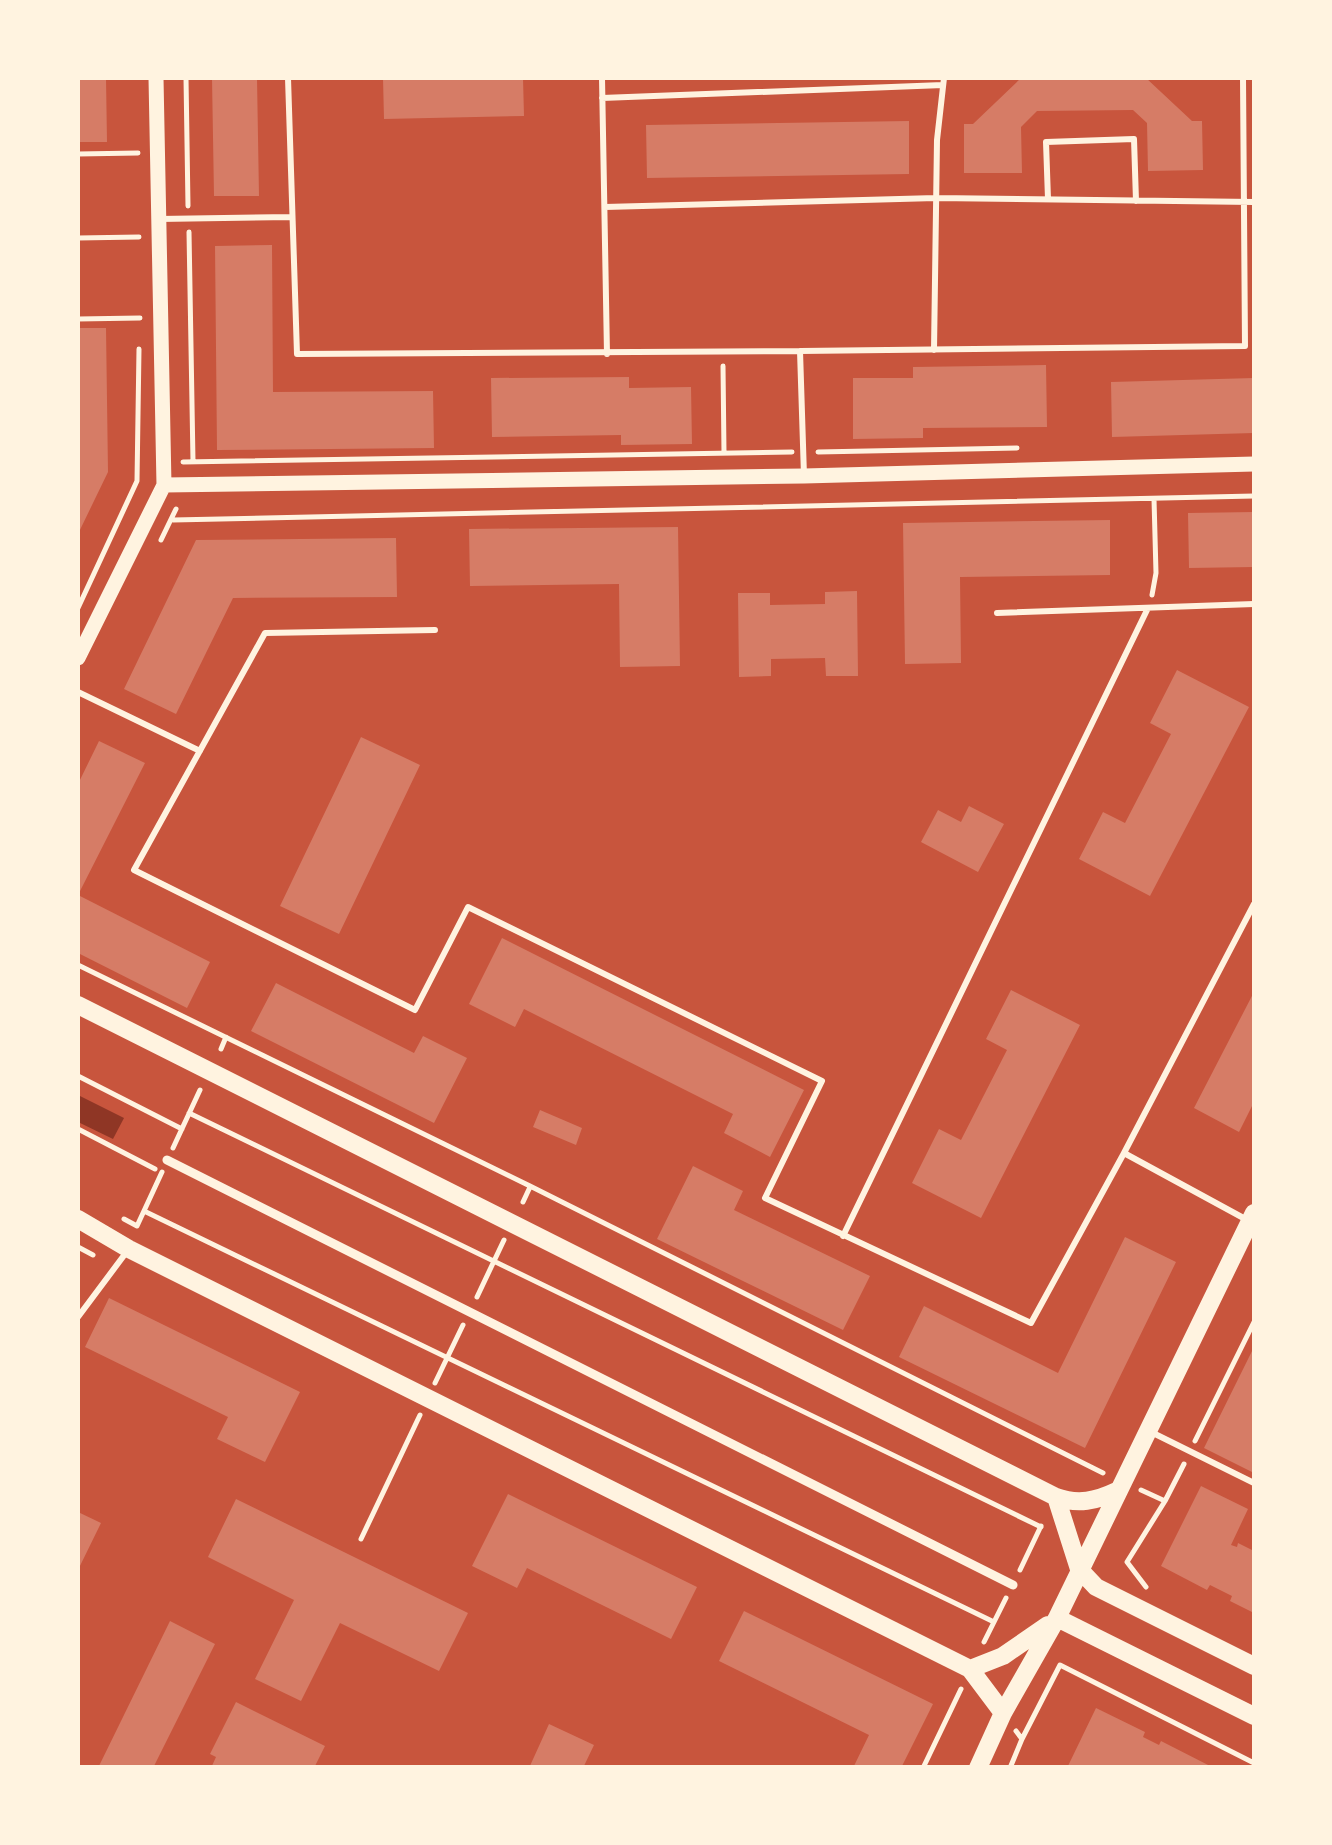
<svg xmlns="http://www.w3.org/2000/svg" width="1332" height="1845" font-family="'Crimson Pro',serif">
<rect width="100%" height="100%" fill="#c8553d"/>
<!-- water -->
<path fill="#8f3625" d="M78,1095L124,1118L113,1139L78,1122Z"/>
<!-- building -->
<path fill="#d67c66" d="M78,78H106L107,142H78Z
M212,78H257L259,196H214Z
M383,78H523L524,116L384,119Z
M1021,78H1146L1192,121H1202L1203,170L1148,171L1147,123L1133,110L1037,111L1021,127L1022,173H964V124H973Z
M909,121V174L647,178L646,125Z
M272,245L273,392L433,391L434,448L217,450L215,246Z
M78,328H106L108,472L78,534Z
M1046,365L1047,427L923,428V438L853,439V378H913V367Z
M629,377V388L691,387L692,444L621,445V435L492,437L491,378Z
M1254,378V433L1112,437L1111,382Z
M1254,512V567L1189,568L1188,513Z
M1110,520V575L960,577L961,663L905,664L903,523Z
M678,527L680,666L620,667L619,584L470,586L469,529Z
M396,538L397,597L233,598L176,714L124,689L196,540Z
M857,591L858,676H826L825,658L771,659V676L739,677L738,593H770V605L825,604V592Z
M1177,670L1249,707L1150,896L1079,859L1103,812L1125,823L1171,734L1150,723Z
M361,737L420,765L339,934L280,906Z
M99,741L145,763L78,895L210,962L187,1008L78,953V784Z
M969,806L1004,824L978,872L921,842L938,810L961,822Z
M502,938L804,1090L770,1157L724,1133L733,1114L524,1009L515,1027L469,1004Z
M276,983L414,1053L423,1036L467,1058L434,1123L251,1031Z
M1011,990L1080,1025L981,1218L912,1183L939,1129L961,1140L1007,1050L986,1039Z
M1254,992V1102L1239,1132L1194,1108Z
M540,1110L582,1128L576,1145L533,1127Z
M693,1166L743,1191L734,1210L870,1276L843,1330L657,1239Z
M1125,1237L1176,1262L1085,1448L899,1357L924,1306L1058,1373Z
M109,1298L300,1392L265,1462L217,1439L228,1417L85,1347Z
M1254,1347V1467L1252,1472L1204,1448Z
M1201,1486L1248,1509L1231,1545L1237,1547L1238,1543L1254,1551V1613L1230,1601L1232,1596L1210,1585L1207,1590L1161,1566Z
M508,1494L697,1587L671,1639L527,1568L517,1588L472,1566Z
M236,1499L468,1613L439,1671L340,1623L301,1701L255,1679L294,1600L208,1557Z
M78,1512L101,1523L78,1570Z
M744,1611L933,1704L901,1768H853L869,1735L719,1661Z
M170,1621L215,1644L153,1768H98Z
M236,1702L325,1746L314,1768H211L216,1757L210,1754Z
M1096,1708L1145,1732L1143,1737L1159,1745L1161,1741L1214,1768H1067Z
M549,1724L594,1745L583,1768H529Z"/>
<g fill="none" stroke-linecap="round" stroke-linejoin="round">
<!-- path -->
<path stroke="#fff3e0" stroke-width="5" d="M186,78L188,206
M78,154L138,153
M189,232L193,461
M78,238L139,237
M78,319L140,318
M723,366L724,453
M818,452L1017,448
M183,462L792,452
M173,520L1254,496
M161,540L176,509
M1152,595L1156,573L1154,499
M78,608L137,481L139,349
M78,965L530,1186L1103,1473
M221,1049L226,1037
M78,1076L182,1129
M189,1113L1041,1527
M78,1129L155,1169
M173,1148L200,1090
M523,1202L530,1187
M144,1211L994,1622
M124,1219L137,1226L162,1172
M78,1247L93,1255
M477,1297L504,1240
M435,1383L463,1325
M1195,1441L1254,1322
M1141,1490L1165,1501
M361,1539L420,1415
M1020,1570L1041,1526
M1146,1587L1127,1562L1165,1501L1184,1464
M984,1642L1006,1598
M1016,1731L1022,1739L1060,1665L1254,1763
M923,1768L961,1689
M1010,1768L1022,1739"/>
<!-- service -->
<path stroke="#fff3e0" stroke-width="6" d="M288,78L297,354L800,351L804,476
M602,78L607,354
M602,98L943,85
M1048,199L1046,142L1134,139L1136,201
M605,207L936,198L1254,202
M159,219L292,217
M934,350L937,140L944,78
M800,351L1245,346L1243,78
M997,613L1254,604
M435,630L265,633L134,870L415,1010L468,907L822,1081L765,1198L1031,1323L1124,1153
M78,692L200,751
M1249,1221L1124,1153L1254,904
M843,1236L1148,608
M78,1317L128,1250
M1149,1431L1254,1483"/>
<!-- pedestrian -->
<path stroke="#fff3e0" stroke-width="9" d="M167,1160L1013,1585"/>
<!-- tertiary -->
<path stroke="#fff3e0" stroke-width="15" d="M164,485L804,476L1254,464
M78,658L164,485L156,78"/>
<!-- secondary -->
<path stroke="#fff3e0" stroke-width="18" d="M78,1005L1056,1497C1078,1505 1096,1501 1117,1491
M78,1219L129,1249L970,1669L1003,1713
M1056,1497L1079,1569L1096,1587L1254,1666
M1057,1618L1254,1716
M970,1669L1003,1656L1048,1625
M978,1768L1003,1713L1057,1618L1254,1213"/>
</g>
<!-- border -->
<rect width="1332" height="1845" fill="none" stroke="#fff3e0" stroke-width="160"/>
</svg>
